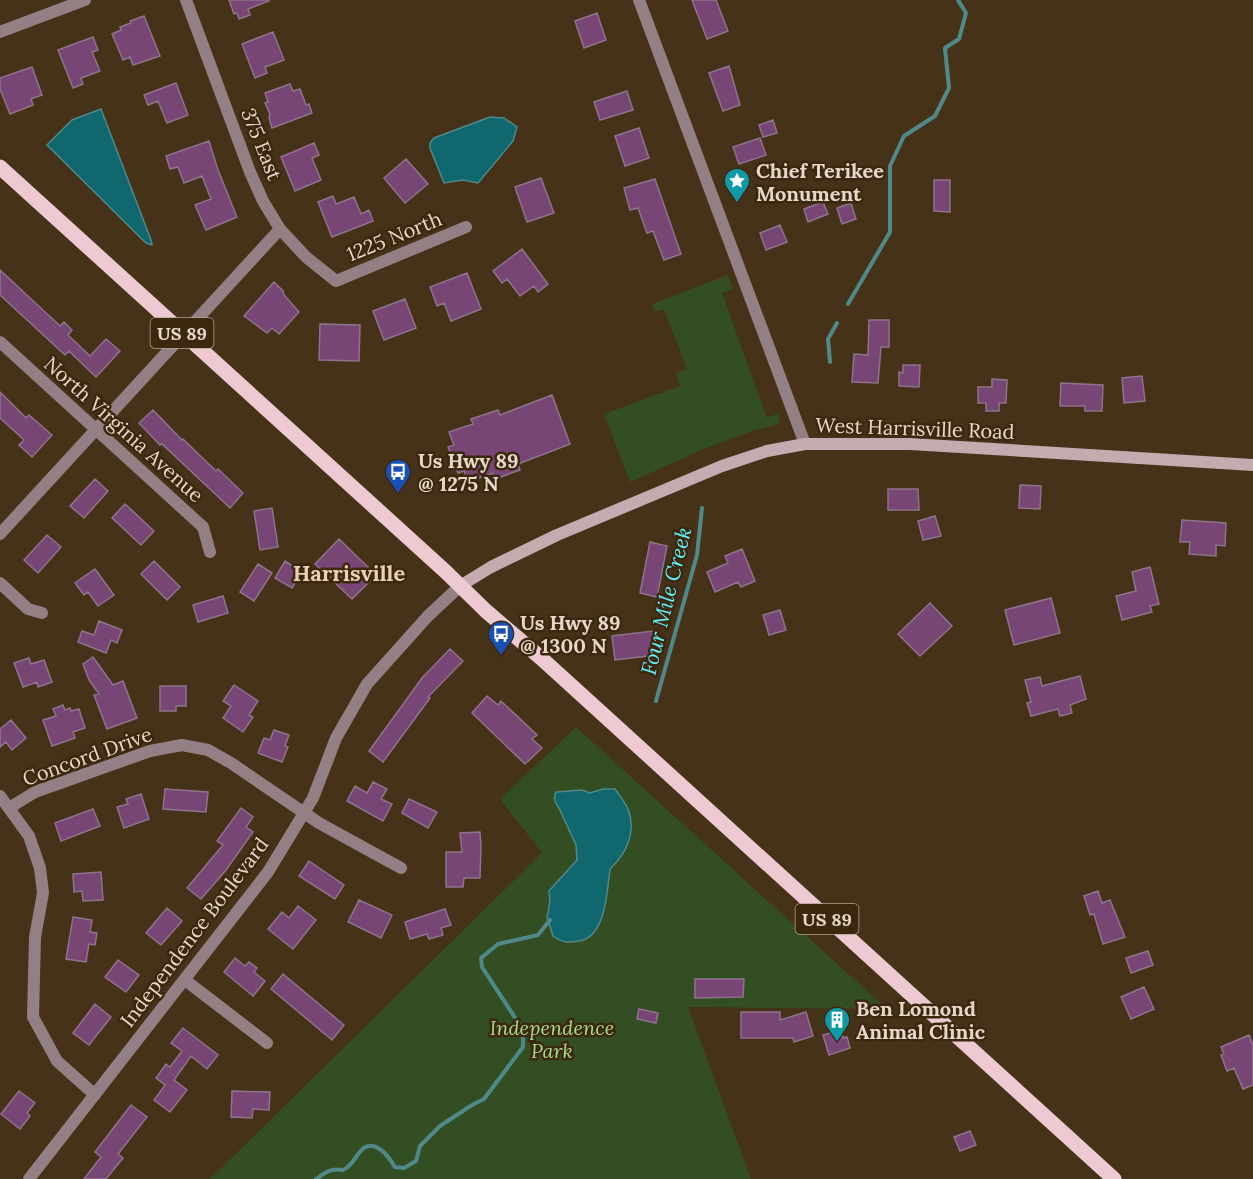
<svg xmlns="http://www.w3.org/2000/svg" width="1253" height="1179" font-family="Lora,serif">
<rect width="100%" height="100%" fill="#463219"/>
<!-- green -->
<path fill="#344e24" d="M728,275L733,289L722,293L767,418L779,413L780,422L773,426L755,430L706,448L630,482L604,414L680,386L676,373L687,369L664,309L655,312L652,304Z
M576,727L887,1009L688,1007L751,1179H210L542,853L500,799Z"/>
<!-- water -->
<path fill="#10676d" stroke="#508989" stroke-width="1.5" d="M101,109L151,240L152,245L146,243L47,145L72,120Z
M490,117L504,118L517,127L513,141L478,183L463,180L444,183L430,148V143L434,138Z
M603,789H615C619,795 625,802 628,809C637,832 626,854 610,869C607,891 606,937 579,941C567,943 563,943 553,936L547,917L550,902L549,891L577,860L576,845L559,808C555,802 553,799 556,792L582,790L590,793Z"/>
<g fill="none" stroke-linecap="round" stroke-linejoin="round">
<!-- stream -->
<path stroke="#508989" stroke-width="4" d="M848,304L890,232V166L904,136L935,116L949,88L945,48L959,39L966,13L958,0
M830,362L828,339L837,323
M656,701L697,555L702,508
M316,1179C321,1176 327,1170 333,1170C335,1169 340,1170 343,1170C351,1167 354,1159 359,1153C372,1135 388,1155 395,1167L404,1168L416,1161L420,1146L440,1126L472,1105L484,1099L523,1047V1030L482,967L481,958L498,944L538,935L550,920"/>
</g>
<!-- building -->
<path fill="#784675" stroke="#8e738c" stroke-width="1.5" d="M229,0H268L269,1L248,9L250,15L239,19L237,13L234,14Z
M692,0H716L728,31L707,39Z
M597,13L606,40L584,48L575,21Z
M144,16L160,56L133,65L130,57L123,60L112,34L121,30L120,27L131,23L130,21Z
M273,32L284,60L265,67L267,73L255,78L242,44Z
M93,37L98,50L92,52L100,71L81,78L83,84L73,88L58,50Z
M729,66L740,105L723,111L709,73Z
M32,67L42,95L31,99L33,105L10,114L0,89V78Z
M176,83L188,115L167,123L158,101L148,105L144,95Z
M290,84L293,91L300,89L306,105L309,104L312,113L272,128L269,118L270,114L265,103L268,102L265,93Z
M627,91L633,110L600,120L594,102Z
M773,120L777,133L763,137L759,125Z
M639,128L649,158L625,166L615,136Z
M760,138L766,155L739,164L733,147Z
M209,141L218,170L237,217L206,230L195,205L211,199L202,176L184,183L178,167L170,169L166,156Z
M314,143L319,155L312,158L321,180L295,191L281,157Z
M406,159L428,184L405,203L384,178Z
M541,178L554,213L527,222L515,187Z
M655,179L681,254L664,260L653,231L647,233L638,208L630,210L624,188Z
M934,180H950V212L934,211Z
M333,196L336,204L354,197L361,214L369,210L373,221L332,237L318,202Z
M823,202L828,214L808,222L804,209Z
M851,203L856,219L842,224L837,208Z
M780,225L787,242L766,250L760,233Z
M522,249L548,284L538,292L534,286L520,296L507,279L502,283L493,271Z
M0,270L60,326L64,322L72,330L68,335L90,356L106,339L120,351L96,377L69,351L65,355L0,295Z
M467,273L481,309L451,321L444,303L437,306L430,287Z
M274,282L283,291L284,295L299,312L279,334L272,328L267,333L244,316Z
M405,299L416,328L384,340L373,311Z
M869,320H889V347H881L878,383L852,382L854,354L868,355Z
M320,324L360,325L359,361L319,360Z
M903,365H920L919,387L899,386V372L903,373Z
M1142,376L1145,401L1124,403L1122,378Z
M992,379L1007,380L1006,403H999V411H986V403H978V387H992Z
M1061,383L1103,385L1102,411H1085V406H1060Z
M0,392L26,418L29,415L52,435L32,457L19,445L24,440L0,418Z
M552,395L570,444L518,464L520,470L495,479L493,473L468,482L464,471L458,473L448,447L454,445L449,432L473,424L471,419L498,410L500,415Z
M153,410L182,440L183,439L216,471L218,469L243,493L230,508L162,444L160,445L139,423Z
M95,479L108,491L84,518L70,506Z
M1020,485L1041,486L1040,509L1019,508Z
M888,489H918L919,510H888Z
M125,504L154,531L141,545L112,518Z
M272,508L278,547L260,550L254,511Z
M935,516L941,536L923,540L918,521Z
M1182,520L1226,523L1225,546L1216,545V556L1189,554L1190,542H1180Z
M47,535L61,547L38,573L24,560Z
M339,539L376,575L352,599L315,564Z
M650,542L667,546L657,597L640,593Z
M742,549L755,581L741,587L738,582L715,592L707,572L728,563L725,556Z
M154,561L180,587L167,600L141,574Z
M285,561L302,572L292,588L275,578Z
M258,564L272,573L254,601L240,592Z
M1150,567L1159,604L1150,606L1152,612L1122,620L1116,596L1136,591L1132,572Z
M95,569L114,595L98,606L88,592L84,595L75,583Z
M223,596L228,613L198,622L193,605Z
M1051,598L1060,633L1014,645L1005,610Z
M930,603L952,626L920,656L898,634Z
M780,610L786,630L769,635L763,615Z
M99,621L122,630L117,643L111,640L106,653L78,642L82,631L94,635Z
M653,631L656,655L615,660L612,636Z
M450,649L463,661L428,697L430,698L383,762L369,751L422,678Z
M93,657L113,685L123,681L137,718L107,729L94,695L99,694L89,680L83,664Z
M29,658L31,664L44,660L52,682L38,687L37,682L23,687L14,663Z
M1080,676L1086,699L1070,705L1072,713L1060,716L1058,709L1031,716L1027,703L1031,702L1025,680L1040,677L1042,686Z
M234,685L258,701L249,715L253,717L243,732L223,718L231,706L223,701Z
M160,686H186V706H176V711H160Z
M487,696L498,705L501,701L537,735L532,739L542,748L525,764L472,713Z
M63,705L65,710L70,708L71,711L79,709L85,728L73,732L75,738L52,746L43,720L56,716L53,709Z
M11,720L26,738L12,750L6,742L0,747V729Z
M274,730L289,735L285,746L288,747L282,762L258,753L264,738L270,740Z
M373,782L387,789L381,799L392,804L383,821L347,801L355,786L367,793Z
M165,789L208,792L206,812L163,809Z
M141,794L149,819L124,828L117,807L128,804L126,799Z
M409,799L437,812L428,828L402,813Z
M241,808L253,817L246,827L253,832L226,870L201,899L187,888L223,845L217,841Z
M93,809L100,826L61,841L55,823Z
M480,832L481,847L480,878H464L463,887H446V852H462L460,833Z
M309,861L344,885L335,899L299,876Z
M101,872L103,900L83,901L82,891L74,892L73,874Z
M1098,891L1102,903L1110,900L1125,937L1103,944L1094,914L1090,915L1084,896Z
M359,900L392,915L381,938L348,922Z
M298,906L316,920L293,949L268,929L282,912L289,918Z
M167,908L182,921L161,945L146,933Z
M445,909L451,925L441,928L443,935L429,939L427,934L410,939L405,922Z
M73,917L92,920L90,932L97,933L95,945L89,944L86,962L66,959Z
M1148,951L1153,965L1131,973L1126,958Z
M235,958L245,966L249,962L257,968L254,972L265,981L253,996L224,972Z
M118,960L139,975L126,992L105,977Z
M283,974L344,1025L332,1040L271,989Z
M695,979H744L743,997L695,998Z
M1144,987L1154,1009L1131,1019L1121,997Z
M95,1004L111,1017L89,1045L73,1033Z
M639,1009L658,1013L656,1023L637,1019Z
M741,1012H780V1020L806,1012L813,1036L794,1042L793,1038H741Z
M183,1028L218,1055L207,1069L191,1056L174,1080L187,1090L170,1112L154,1100L165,1085L156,1078L166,1064L170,1067L182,1051L171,1043Z
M841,1030L843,1038L847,1037L850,1048L829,1055L823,1035Z
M1249,1035L1253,1045V1085L1243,1089L1234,1068L1227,1071L1221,1055L1224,1054L1221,1047Z
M19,1091L35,1103L27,1113L30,1116L20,1129L1,1114Z
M232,1091L270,1092L269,1110L253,1109L252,1118L231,1117Z
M131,1105L147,1117L118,1154L123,1158L106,1179H84L101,1157L95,1152Z
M970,1131L976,1145L960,1151L954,1137Z"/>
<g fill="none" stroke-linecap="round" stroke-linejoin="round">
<!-- street -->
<path stroke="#928084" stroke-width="12" d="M186,0L250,172L263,201L280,229L306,257L336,281L466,227
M639,0L805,444
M0,32L85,0
M0,342L203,527L210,552
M0,534L280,229
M0,583L28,609L42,613
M0,796L29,836L40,868L43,893L35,937L33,1017L57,1061L95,1095
M9,808L35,792L150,751L182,745L208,750L231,763L319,823L401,868
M185,980L267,1043
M29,1179L268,872L313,798L336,738L367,684L428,616L460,586"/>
<!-- secondary -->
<path stroke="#c5aab0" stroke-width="12" d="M460,586L491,567L557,535L722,466L767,451L805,444H910L1253,465"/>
<!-- primary -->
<path stroke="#edcad2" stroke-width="15" d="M0,167L446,572L486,611L541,658L1114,1179"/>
</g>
<!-- icons -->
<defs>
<symbol id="sight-pin" viewBox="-11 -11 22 30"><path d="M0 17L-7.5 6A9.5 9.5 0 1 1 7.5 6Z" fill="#0f9aa8" stroke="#3c280e"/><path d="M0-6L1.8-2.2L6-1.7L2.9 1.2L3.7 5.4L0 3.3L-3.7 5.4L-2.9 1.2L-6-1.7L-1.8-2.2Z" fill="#fff"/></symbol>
<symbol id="bus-pin" viewBox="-11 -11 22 30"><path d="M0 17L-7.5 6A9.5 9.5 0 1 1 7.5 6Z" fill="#1a4fb4" stroke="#3c280e"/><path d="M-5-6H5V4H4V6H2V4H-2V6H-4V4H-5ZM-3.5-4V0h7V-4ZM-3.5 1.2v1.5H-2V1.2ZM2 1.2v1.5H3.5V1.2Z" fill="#fff"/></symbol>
<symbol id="building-pin" viewBox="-11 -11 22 30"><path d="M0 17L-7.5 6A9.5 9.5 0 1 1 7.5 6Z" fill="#0f9aa8" stroke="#3c280e"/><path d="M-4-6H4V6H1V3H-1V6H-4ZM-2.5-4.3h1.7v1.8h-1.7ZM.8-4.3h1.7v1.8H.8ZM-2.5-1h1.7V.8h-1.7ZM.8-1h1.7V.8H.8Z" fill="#fff"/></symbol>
</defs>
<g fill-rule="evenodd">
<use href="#sight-pin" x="722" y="166" width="30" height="40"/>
<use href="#bus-pin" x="383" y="457" width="30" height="40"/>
<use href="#bus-pin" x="486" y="619" width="30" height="40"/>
<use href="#building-pin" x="822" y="1005" width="30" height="40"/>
</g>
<g text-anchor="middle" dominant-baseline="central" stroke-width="5" stroke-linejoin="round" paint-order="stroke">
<!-- shield labels -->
<g fill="#3c280e" stroke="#b3a492" stroke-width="1.5">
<rect x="150.5" y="318" width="63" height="30" rx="4.5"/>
<rect x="795.5" y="904" width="63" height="30" rx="4.5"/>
</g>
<g font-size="18" font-weight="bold" fill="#e6d9cb">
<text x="182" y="333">US 89</text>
<text x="827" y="919">US 89</text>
</g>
<!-- street labels -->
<g font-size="20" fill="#e6d9cb" stroke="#3c280e">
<text transform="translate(262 144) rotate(68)">375 East</text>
<text transform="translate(394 236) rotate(-22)">1225 North</text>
<text transform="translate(915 428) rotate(2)">West Harrisville Road</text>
<text transform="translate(124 429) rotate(42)">North Virginia Avenue</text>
<text transform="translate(87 756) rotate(-20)">Concord Drive</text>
<text transform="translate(194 932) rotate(-53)">Independence Boulevard</text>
</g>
<!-- poi labels -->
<g font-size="20" font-weight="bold" fill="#e6d9cb" stroke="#3c280e" text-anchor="start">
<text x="756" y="170">Chief Terikee<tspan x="756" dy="23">Monument</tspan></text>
<text x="418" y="460">Us Hwy 89<tspan x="418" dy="23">@ 1275 N</tspan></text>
<text x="520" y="622">Us Hwy 89<tspan x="520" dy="23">@ 1300 N</tspan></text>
<text x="856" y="1008">Ben Lomond<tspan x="856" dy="23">Animal Clinic</tspan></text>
</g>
<!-- park labels -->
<g font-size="20" font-style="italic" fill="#a5db87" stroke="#3c280e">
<text x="552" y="1027">Independence<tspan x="552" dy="23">Park</tspan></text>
</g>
<!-- water labels -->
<g font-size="21" font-style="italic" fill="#5ff2fc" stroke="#3c280e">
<text transform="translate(666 601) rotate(-76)">Four Mile Creek</text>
</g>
<!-- quarter labels -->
<g font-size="22" font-weight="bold" fill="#ead1b3" stroke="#3c280e">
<text x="349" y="573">Harrisville</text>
</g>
</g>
</svg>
